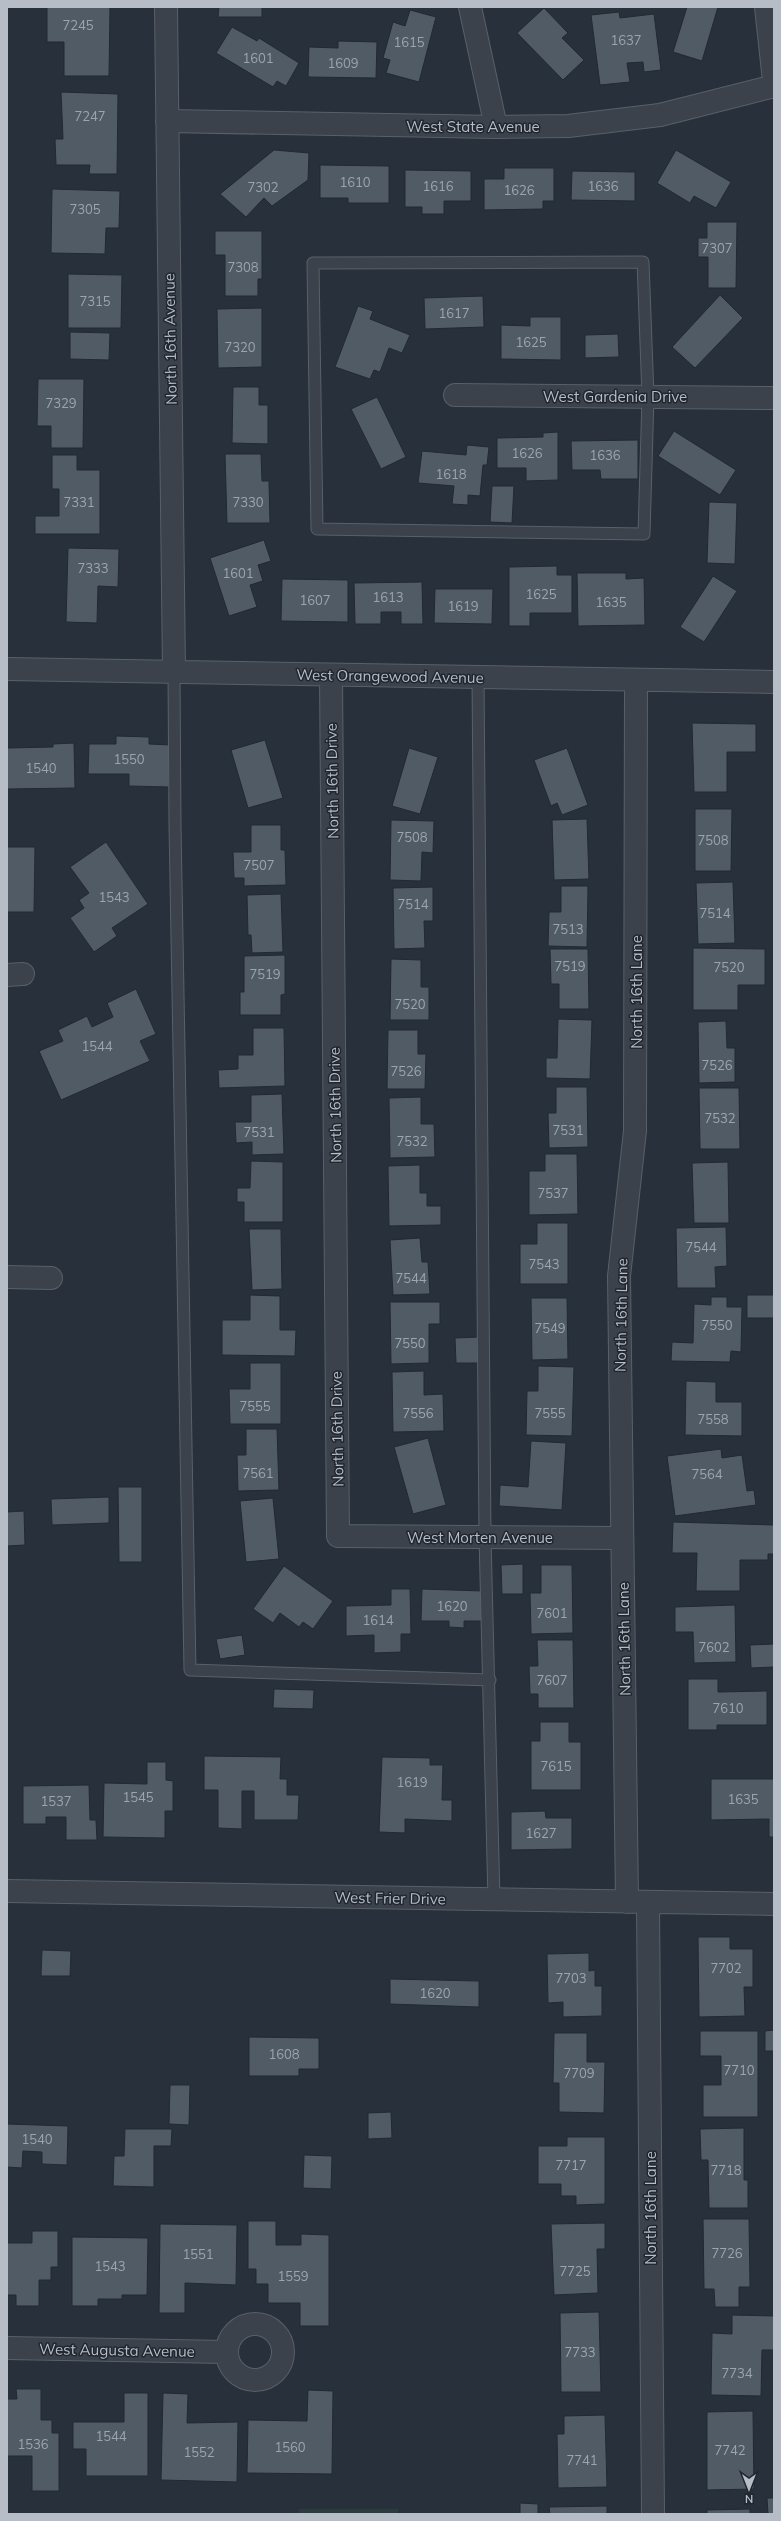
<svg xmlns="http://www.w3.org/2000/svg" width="781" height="2521" font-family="Mulish,sans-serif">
<rect width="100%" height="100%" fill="#27303b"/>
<!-- green -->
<path fill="#2a3d3d" d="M299,2509H398V2514H299Z"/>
<!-- building -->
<path fill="#505b65" stroke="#222932" d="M47,7H110L109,76H64V42H47Z
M219,7H262V17H218Z
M687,7H718L702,61L673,52Z
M544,8L568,33L562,38L584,60L563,80L517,33Z
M410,10L436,17L419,82L386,73L390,60L383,58L393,22L405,26Z
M619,12L620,18L654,14L661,70L644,72L643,62L627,63L630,82L600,85L591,15Z
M232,27L257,41L259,38L299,63L286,86L277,81L273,87L216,53Z
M338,41L377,42L376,78L308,77L309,47L338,48Z
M61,92L118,94L117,174H89L90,165H56L55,139H63Z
M274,150L309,153L308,180L272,206L264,198L246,217L220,194Z
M676,150L731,182L716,208L694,196L690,203L657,183Z
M320,165L389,166V203H348V198H320Z
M504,168H554V201H543V209L484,210V179H504Z
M405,170L471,171V201H444V214H422V207H405Z
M572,171L635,172V201L571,200Z
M52,189L120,191L119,228H106L105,254L51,253Z
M707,222H737L736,288H708V257H698V238H707Z
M215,231H262V279H258V296H225V255H215Z
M68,274L122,275L121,328H68Z
M720,295L743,318L695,368L672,347Z
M483,296L484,327L425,329L424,298Z
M358,306L373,311L370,319L410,335L402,353L389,348L380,372L374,370L370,379L335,367Z
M262,308V367L218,368L217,309Z
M530,317H561V360L501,359V325L530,326Z
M70,332L110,333L109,360L70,359Z
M618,334L619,357L585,358V335Z
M38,379H84L83,448H51V426H37Z
M233,387H259V405H268V444L232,443Z
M377,397L406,457L381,469L351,409Z
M674,431L736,470L720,495L658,456Z
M558,432V480L526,481V468H497V438L543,437V433Z
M638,440V479H601L600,470H572L571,441Z
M467,445L489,447L487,465H483L480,496L468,495V505L452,504L454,486L418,483L422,451L466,455Z
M225,454H261L262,481H269L270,523H227Z
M52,455H77V470H100V534H35V516H59V489H52Z
M492,486H514L512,523L490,522Z
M709,502L737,503L735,564L707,563Z
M264,540L271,561L258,565L263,581L250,585L257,607L229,616L210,558Z
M68,548L119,549L118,587L98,586L97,623L66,622Z
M557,566V575H572V613H530V626H509V567Z
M577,573H626V579L644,578L645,625L578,626Z
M713,576L737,591L704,642L680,627Z
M282,579L348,580V622L281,621Z
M422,582L423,624H401V612H381V624H355L354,583Z
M435,589H493L492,624L434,623Z
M692,723L756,724V752H727V792H694Z
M116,736L149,737V744L170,745L169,787L129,786V774H88L89,744H116Z
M265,740L283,798L248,808L231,750Z
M74,743L75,788L7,789V748L53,747V744Z
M409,748L438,757L420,814L392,806Z
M567,748L588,805L562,815L557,803L551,806L534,760Z
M695,809H732L731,871H695Z
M587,819L589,879L554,880L552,820Z
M391,820L434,821L433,853L422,852L421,881L390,880Z
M251,825H281V850H285L286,885L244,886V878H234L233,852H251Z
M106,842L148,904L112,928L117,936L94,952L70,918L84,908L79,900L89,893L70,867Z
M7,847H35L34,912H7Z
M733,882L735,943L698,944L696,883Z
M561,886H588L587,947L548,946L549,912H561Z
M433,887V921H424L425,948L394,949L393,888Z
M281,894L283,952L252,953L251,935H248L247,895Z
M693,948L765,949V985H738V1010H693Z
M550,949H588L589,1009H559V984H551Z
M285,955V994L281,995V1015H240V992H244V956Z
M391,959L421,960V987H429V1020H390Z
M136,989L156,1034L140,1041L150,1061L61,1100L39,1051L63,1041L58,1030L87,1016L92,1027L113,1017L107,1003Z
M558,1019L592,1020L590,1079L546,1078V1058H557Z
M726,1021L727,1048H735V1082L699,1083L698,1022Z
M253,1028H284L285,1086L219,1088L218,1070L238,1069V1055H253Z
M388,1030H418V1054H426L425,1089H387Z
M556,1087H587L588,1147L549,1148L548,1113H556Z
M699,1088H739L740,1149H700Z
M282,1094L284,1154L252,1155V1142L236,1143L235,1122H251V1095Z
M421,1097V1124H434L435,1157L390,1158L389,1098Z
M545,1154H577L578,1214L529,1215V1171H545Z
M251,1161L283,1162V1222H244V1202H237V1188H250Z
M728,1162L729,1223H694L692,1163Z
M420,1165V1193H427V1206H441V1225L389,1226L388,1166Z
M537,1223H568V1284H520V1244H537Z
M726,1227L727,1266L715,1267L716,1288H677L676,1228Z
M249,1229H281L282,1289L252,1290Z
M420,1238L422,1262H428L430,1294L393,1295L390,1240Z
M250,1295L280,1296V1330H296L295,1356L222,1355V1320H250Z
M747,1295H774V1318H747Z
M711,1297H727V1307H742L741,1352L731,1351L730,1362L671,1361L672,1342L693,1343L694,1304L711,1305Z
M531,1298H567L568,1359L532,1360Z
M390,1302H440V1324H429V1363L391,1364Z
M480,1337L481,1363H456L455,1338Z
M250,1363H281V1424H230L229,1389H250Z
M538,1366L574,1367L572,1436L526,1435L527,1391H538Z
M424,1371V1395L443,1394L444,1431L393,1432L392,1372Z
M686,1381L716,1382V1402H742V1436L685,1435Z
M246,1429H277L279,1490L238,1491L237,1455H246Z
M428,1438L446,1505L413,1514L394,1447Z
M531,1441L566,1443L562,1510L499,1506L500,1485L528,1487Z
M721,1449L722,1458L742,1455L747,1491L754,1490L756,1505L675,1516L667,1456Z
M118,1487H142V1562H119Z
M109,1497V1523L52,1525L51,1499Z
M273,1498L279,1559L246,1562L240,1501Z
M24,1511L25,1545L7,1546V1512Z
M673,1522L774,1525V1554H768V1560H740V1591H696L697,1553H672Z
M523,1564V1594H502L501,1565Z
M541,1565H572L573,1633L531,1634L530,1593H541Z
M284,1566L333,1601L313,1629L303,1622L299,1627L280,1613L273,1623L253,1609Z
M391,1589H410L411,1634H401V1652L374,1653V1635L346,1636V1606L391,1605Z
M422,1589L483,1591L482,1621H464V1628L449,1627V1621H421Z
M735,1605L736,1662L694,1663L693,1632H675V1607Z
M242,1635L245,1655L220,1659L216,1639Z
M537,1640H573L574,1708H538V1694H530L529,1666H538Z
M774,1644V1667L751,1668L750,1645Z
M688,1679H718V1692L767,1691V1725H717V1730H688Z
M274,1689L314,1690L313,1709L273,1708Z
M540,1722H569V1742H581V1790H531V1741H540Z
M204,1756L281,1757L280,1779H287V1795H299L298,1820H254V1791H242V1829L218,1828V1790H204Z
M382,1757L430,1758V1765H443L442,1800H452V1821L405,1819V1833L379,1832Z
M147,1762H166V1780L173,1781V1811H165V1838L103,1837L104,1783L147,1784Z
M711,1779H774V1837H769V1819L711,1820Z
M89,1785L90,1820H96L97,1840H66V1817H46V1824H23V1786Z
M545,1811L546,1818H572V1849L511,1850V1812Z
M698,1937H730V1949H753V1987H744L745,2016L699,2017Z
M42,1950L71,1951L70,1976H41Z
M589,1953V1971L595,1970V1986H602V2016L563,2017V2002L548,2003L547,1954Z
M390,1979L479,1981V2007L390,2004Z
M774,2030V2051H765V2031Z
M700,2031H758V2117H703V2085H721V2056H700Z
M554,2033H587V2062H605L604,2113L559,2112V2083H553Z
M249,2037L319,2038V2069H299V2076H249Z
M170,2085H190L189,2125L169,2124Z
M391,2112L392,2138L368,2139V2113Z
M7,2124L68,2126L67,2165L42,2164V2152L23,2151L22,2168L7,2167Z
M744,2128V2180H748V2208H709L708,2160H701L700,2129Z
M125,2129H172L171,2146H154V2187L113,2186L114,2156H124Z
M567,2137H605V2204L576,2205V2196H561V2184H538V2146H567Z
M304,2155L332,2156L331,2189L303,2188Z
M703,2219H749L750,2287H739V2307H715L714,2289H704Z
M248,2221H276V2245H301V2234L329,2235V2326H300V2303H268V2284H256V2269H248Z
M605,2223V2249H597L598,2293L554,2295L551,2224Z
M160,2224L237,2225L236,2285L185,2283V2313H159Z
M32,2231H58V2267H51V2280H39V2306H16V2295H7V2243H32Z
M72,2237L148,2238L147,2295H122V2299H98V2306H72Z
M599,2312L601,2392H561L560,2313Z
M732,2315L774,2316V2350H762L761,2396L711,2395L712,2333L732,2334Z
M16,2389H41V2420H52V2433H59V2491H32V2456H7V2399H17Z
M308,2390L333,2391L332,2474L247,2473L248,2420L307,2421Z
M124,2393H148V2476H86V2449H73V2422H124Z
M163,2393L188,2394L187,2423L238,2422L237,2482L161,2480Z
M753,2411L754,2489L707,2490V2412Z
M605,2415L607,2487L558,2488L557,2434H564V2416Z
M767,2498H774V2514H768Z
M520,2503L538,2504V2514H520Z
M607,2506V2514H550L549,2507Z
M750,2509V2514H707V2510Z"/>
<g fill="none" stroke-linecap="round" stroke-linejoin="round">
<defs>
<path id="service" d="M643,262L648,397L644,534L317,529L313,263Z
M174,672L175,825L190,1670L490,1680
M478,677L485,1537L494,1900"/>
<path id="minor" d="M166,7L174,672
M470,7L496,127
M766,7L774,81
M167,121L496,127L568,126L660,115L774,86
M455,395L774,398
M7,669L774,682
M331,675L338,1536L622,1538
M7,975L23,974
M7,1277L51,1278
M7,1891L774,1904
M627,1902L619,1276L635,1131L636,680
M648,1903L653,2514
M227 2352a28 28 0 1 1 56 0a28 28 0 1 1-56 0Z
M7,2348L226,2352"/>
</defs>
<!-- service casing -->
<use href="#service" stroke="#596069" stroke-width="13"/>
<!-- minor casing -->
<use href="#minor" stroke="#596069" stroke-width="24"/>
<!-- service -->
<use href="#service" stroke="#3b424b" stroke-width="11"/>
<!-- minor -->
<use href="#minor" stroke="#3b424b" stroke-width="22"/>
</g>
<g text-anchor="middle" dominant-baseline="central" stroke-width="3" stroke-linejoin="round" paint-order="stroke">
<!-- number labels -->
<g font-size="13" fill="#9ca4ae">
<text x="78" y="25">7245</text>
<text x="626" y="40">1637</text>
<text x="409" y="42">1615</text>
<text x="258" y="58">1601</text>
<text x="343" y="63">1609</text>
<text x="90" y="116">7247</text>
<text x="355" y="182">1610</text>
<text x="438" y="186">1616</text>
<text x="603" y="186">1636</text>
<text x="263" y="187">7302</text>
<text x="519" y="190">1626</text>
<text x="85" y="209">7305</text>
<text x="717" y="248">7307</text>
<text x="243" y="267">7308</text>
<text x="95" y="301">7315</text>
<text x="454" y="313">1617</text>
<text x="531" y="342">1625</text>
<text x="240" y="347">7320</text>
<text x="61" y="403">7329</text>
<text x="527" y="453">1626</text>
<text x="605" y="455">1636</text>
<text x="451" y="474">1618</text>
<text x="79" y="502">7331</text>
<text x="248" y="502">7330</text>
<text x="93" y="568">7333</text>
<text x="238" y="573">1601</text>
<text x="541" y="594">1625</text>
<text x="388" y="597">1613</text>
<text x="315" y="600">1607</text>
<text x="611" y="602">1635</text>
<text x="463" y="606">1619</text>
<text x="129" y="759">1550</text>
<text x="41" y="768">1540</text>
<text x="412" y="837">7508</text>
<text x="713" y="840">7508</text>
<text x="259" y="865">7507</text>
<text x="114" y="897">1543</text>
<text x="413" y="904">7514</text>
<text x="715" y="913">7514</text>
<text x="568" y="929">7513</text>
<text x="570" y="966">7519</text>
<text x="729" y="967">7520</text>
<text x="265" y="974">7519</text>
<text x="410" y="1004">7520</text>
<text x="97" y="1046">1544</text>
<text x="717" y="1065">7526</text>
<text x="406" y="1071">7526</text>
<text x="720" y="1118">7532</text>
<text x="568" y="1130">7531</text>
<text x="259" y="1132">7531</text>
<text x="412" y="1141">7532</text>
<text x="553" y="1193">7537</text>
<text x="701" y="1247">7544</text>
<text x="544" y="1264">7543</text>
<text x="411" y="1278">7544</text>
<text x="717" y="1325">7550</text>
<text x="550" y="1328">7549</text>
<text x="410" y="1343">7550</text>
<text x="255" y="1406">7555</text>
<text x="418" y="1413">7556</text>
<text x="550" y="1413">7555</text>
<text x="713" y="1419">7558</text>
<text x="258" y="1473">7561</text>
<text x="707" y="1474">7564</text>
<text x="452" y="1606">1620</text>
<text x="552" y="1613">7601</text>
<text x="378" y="1620">1614</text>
<text x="714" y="1647">7602</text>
<text x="552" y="1680">7607</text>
<text x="728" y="1708">7610</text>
<text x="556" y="1766">7615</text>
<text x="412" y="1782">1619</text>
<text x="138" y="1797">1545</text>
<text x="743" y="1799">1635</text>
<text x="56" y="1801">1537</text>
<text x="541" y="1833">1627</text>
<text x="726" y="1968">7702</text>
<text x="571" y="1978">7703</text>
<text x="435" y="1993">1620</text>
<text x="284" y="2054">1608</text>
<text x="739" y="2070">7710</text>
<text x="579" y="2073">7709</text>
<text x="37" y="2139">1540</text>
<text x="571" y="2165">7717</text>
<text x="726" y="2170">7718</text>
<text x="727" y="2253">7726</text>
<text x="198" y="2254">1551</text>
<text x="110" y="2266">1543</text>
<text x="575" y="2271">7725</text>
<text x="293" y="2276">1559</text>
<text x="580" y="2352">7733</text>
<text x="737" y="2373">7734</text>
<text x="111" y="2436">1544</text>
<text x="33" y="2444">1536</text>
<text x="290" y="2447">1560</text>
<text x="730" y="2450">7742</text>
<text x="199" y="2452">1552</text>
<text x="582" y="2460">7741</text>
</g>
<!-- street labels -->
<g font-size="15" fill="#b6bdc6" stroke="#202730">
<text x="473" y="126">West State Avenue</text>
<text transform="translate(170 339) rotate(-91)">North 16th Avenue</text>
<text x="615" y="396">West Gardenia Drive</text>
<text transform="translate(390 676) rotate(1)">West Orangewood Avenue</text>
<text transform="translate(332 781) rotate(-91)">North 16th Drive</text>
<text transform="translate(636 992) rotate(-90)">North 16th Lane</text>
<text transform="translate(335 1105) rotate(-91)">North 16th Drive</text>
<text transform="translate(621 1315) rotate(-89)">North 16th Lane</text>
<text transform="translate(337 1429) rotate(-91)">North 16th Drive</text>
<text x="480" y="1537">West Morten Avenue</text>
<text transform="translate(624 1639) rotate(-91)">North 16th Lane</text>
<text transform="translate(390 1898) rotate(1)">West Frier Drive</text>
<text transform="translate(650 2208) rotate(-90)">North 16th Lane</text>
<text transform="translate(117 2350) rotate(1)">West Augusta Avenue</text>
</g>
</g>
<!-- border -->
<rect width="781" height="2521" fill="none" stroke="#b6bdc6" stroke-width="16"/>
<!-- north arrow -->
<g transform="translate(749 2489) rotate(180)" stroke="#202730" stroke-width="3" paint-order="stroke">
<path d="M0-3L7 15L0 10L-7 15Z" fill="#b6bdc6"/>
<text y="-6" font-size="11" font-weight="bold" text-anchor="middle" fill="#b6bdc6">N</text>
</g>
</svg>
